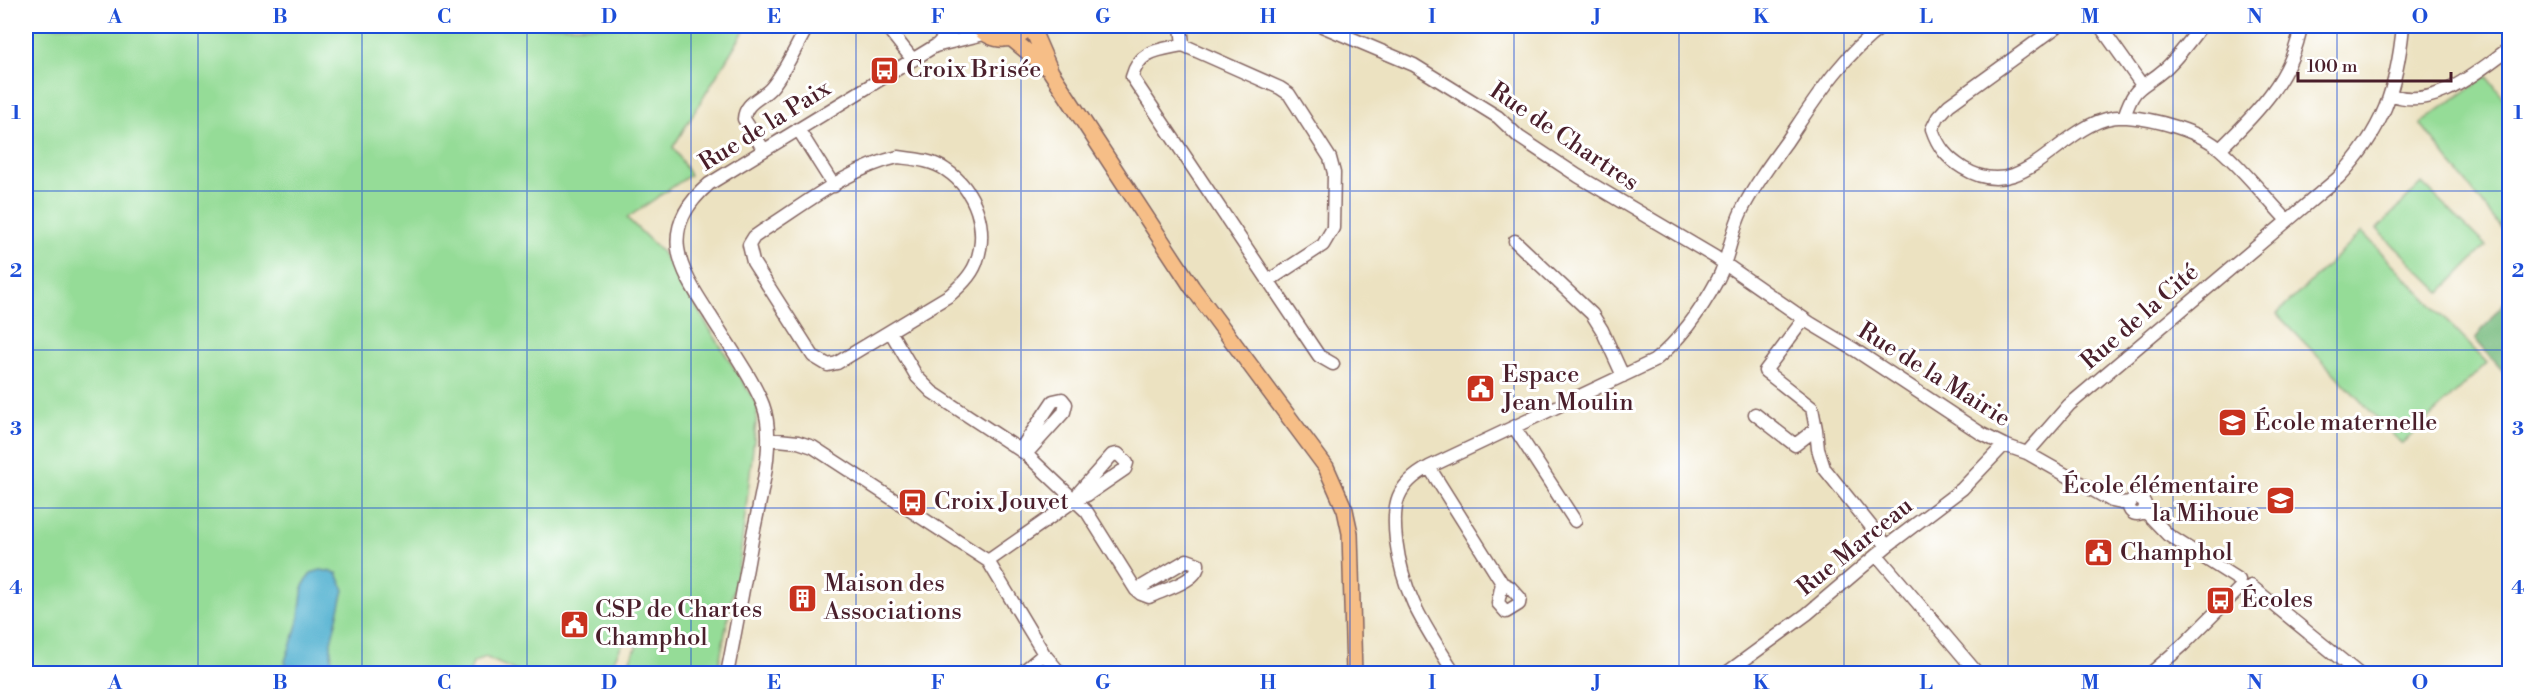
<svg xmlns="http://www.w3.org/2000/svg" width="2535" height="699" font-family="'Libre Bodoni',serif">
<rect width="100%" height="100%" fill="#fff"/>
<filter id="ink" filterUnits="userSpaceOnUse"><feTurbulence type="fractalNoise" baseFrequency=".0167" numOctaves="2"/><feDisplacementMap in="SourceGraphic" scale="12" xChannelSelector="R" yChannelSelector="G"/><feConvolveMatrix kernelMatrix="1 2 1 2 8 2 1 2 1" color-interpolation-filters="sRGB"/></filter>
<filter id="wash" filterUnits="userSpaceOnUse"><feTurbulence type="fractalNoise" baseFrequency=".008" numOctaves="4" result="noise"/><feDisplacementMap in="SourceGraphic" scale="24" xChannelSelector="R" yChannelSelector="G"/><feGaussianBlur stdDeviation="1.35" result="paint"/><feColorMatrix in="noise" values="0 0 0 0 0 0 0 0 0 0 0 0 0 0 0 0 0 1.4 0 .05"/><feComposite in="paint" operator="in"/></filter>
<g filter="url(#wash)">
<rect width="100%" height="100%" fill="#ece2c1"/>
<!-- green -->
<path fill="#95dc97" stroke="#707e61" stroke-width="1.5" d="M26,26H747L673,147L690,175L627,218L661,251L758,406L740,558L717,673H644L627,665L637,646L625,639L607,673H520L485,657L473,663L469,674L26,673Z
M2487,76L2509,106V238L2420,123Z
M2422,183L2486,246L2441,292L2377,229Z
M2362,232L2487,363L2402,444L2277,314Z"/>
<!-- forest -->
<path fill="#78bc80" stroke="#616e56" stroke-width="1.5" d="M2509,296V378L2475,339Z"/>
<!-- water -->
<path fill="#51b1d0" stroke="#4e687e" stroke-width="1.5" d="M321,570L337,573L344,590L331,642L332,672L288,673L285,661L298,624L303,586L311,573Z"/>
</g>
<g filter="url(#ink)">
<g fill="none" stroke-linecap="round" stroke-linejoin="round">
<defs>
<path id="minor" d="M886,26L913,60
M1181,26L1183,45L1280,88L1289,94L1330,158L1334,173L1333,228L1323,245L1268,281
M1322,26L1414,65L1498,117L1519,137L1578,176L1715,257L1810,323L1855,350L1982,434L2004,445L2027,453L2112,501L2121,503L2131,502
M2058,26L1949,105L1938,117L1932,129C1938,147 1947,158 1963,168C2029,209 2064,112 2127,117C2155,119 2200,131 2221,150C2245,171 2265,197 2287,220
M2100,26L2142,85
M1183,45C1159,50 1139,50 1132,77L1319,356L1333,364
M936,46L955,26
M2392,95C2436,110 2476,72 2510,48
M2124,117C2135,83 2141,90 2165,69C2179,56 2190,41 2201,26
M798,129L834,186
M2220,149C2257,113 2292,78 2301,26
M764,150L744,119C745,102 761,99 771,88C785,72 797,44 808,26
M898,157C914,159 932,160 946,170C976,190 989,229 976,263C971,276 960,286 950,295L837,363L828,365L813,356L753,262L749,245L754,237L764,230C805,204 849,168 898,157Z
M1515,241L1592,314L1602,330L1623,376
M890,331L917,377L932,392L1026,454L1087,512L1136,590L1141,594L1149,597C1163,590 1199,581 1198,564L1187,560L1136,590
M1755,414L1795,445L1816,429L1812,408L1765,371L1804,319
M1514,427L1575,521
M1816,429L1818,449L1824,468L1887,546
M768,439L798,442L813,447L988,561L1044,654L1061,674
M1020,450L1053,401L1062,399L1066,404L1064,412L1026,454
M2027,453L2069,405L2338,178C2383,131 2397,88 2403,26
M1429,467L1502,583L1498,603L1506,612L1519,604L1520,598L1510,587L1502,583
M2129 506a8 8 0 1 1 16 0a8 8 0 1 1-16 0Z
M2144,510L2168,535L2239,580
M1877,555L1978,674
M988,561L1075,500L1087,495L1125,469L1127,463L1118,454L1112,455L1080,491L1075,500
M2251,586L2359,674
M727,674C736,629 744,584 752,540C759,501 777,442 763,405C752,377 726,341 710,315C678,267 657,229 709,184L935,46L984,34
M1020,674L1044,654
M1455,674C1425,626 1403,597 1396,540C1392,504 1396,485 1429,467L1654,361C1680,340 1702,309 1718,279C1729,258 1731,232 1742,210C1754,186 1771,163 1787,141C1816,98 1841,57 1883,26
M1725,674L1807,614L1887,546L1962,489L2004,445
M2150,674L2183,645L2241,587"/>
<path id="major" d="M977,26C993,44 1014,43 1031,26
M1031,26L1051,72L1192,287L1326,467L1345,510L1350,533L1354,674
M1012,39L1047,68"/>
</defs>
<!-- minor casing -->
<use href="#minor" stroke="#836360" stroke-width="15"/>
<!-- major casing -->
<use href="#major" stroke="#836360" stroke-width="18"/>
<!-- minor -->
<use href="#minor" stroke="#fff" stroke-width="12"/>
<!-- major -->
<use href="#major" stroke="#f6be87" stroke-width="15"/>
</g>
</g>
<!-- grid -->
<path fill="none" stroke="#1d4ed8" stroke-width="1.5" stroke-opacity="0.55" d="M198,26V674M362,26V674M527,26V674M691,26V674M856,26V674M1021,26V674M1185,26V674M1350,26V674M1514,26V674M1679,26V674M1844,26V674M2008,26V674M2173,26V674M2337,26V674M26,191H2510M26,350H2510M26,508H2510"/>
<!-- icons -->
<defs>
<symbol id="bus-square" viewBox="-11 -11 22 22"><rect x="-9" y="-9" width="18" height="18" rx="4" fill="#c8321e" stroke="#fff"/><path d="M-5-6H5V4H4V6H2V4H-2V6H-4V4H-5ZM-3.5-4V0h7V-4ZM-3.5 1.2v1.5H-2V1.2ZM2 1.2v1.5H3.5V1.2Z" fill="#fff"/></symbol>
<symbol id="civic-square" viewBox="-11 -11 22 22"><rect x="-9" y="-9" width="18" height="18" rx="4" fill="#c8321e" stroke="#fff"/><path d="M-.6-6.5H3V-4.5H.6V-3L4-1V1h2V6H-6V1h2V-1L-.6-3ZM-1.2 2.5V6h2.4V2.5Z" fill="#fff"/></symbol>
<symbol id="school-square" viewBox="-11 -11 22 22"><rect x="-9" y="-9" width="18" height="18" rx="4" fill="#c8321e" stroke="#fff"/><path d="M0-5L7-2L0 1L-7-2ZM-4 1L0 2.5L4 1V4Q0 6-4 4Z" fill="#fff"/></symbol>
<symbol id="building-square" viewBox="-11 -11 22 22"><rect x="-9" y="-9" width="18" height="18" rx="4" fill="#c8321e" stroke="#fff"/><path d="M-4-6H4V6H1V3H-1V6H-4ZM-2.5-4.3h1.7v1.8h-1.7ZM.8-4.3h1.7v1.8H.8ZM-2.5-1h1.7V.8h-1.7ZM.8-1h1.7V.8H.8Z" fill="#fff"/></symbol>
</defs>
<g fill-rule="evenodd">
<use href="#bus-square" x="868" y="54" width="33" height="33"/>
<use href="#civic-square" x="1464" y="372" width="33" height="33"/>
<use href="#school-square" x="2216" y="406" width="33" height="33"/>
<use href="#school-square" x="2264" y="484" width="33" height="33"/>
<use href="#bus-square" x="896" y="486" width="33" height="33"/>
<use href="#civic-square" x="2082" y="536" width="33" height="33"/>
<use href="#building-square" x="786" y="582" width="33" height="33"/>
<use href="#bus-square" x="2204" y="584" width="33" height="33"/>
<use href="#civic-square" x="558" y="608" width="33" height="33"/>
</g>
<g text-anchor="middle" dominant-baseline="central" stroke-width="6" stroke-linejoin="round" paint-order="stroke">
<!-- poi labels -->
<g font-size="24" fill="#4a1f2b" stroke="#fff" text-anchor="start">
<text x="906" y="70">Croix Brisée</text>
<text x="1502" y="375">Espace<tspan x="1502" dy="28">Jean Moulin</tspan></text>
<text x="2254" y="423">École maternelle</text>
<text x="2259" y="486" text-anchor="end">École élémentaire<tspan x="2259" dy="28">la Mihoue</tspan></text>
<text x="934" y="502">Croix Jouvet</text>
<text x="2120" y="553">Champhol</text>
<text x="824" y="584">Maison des<tspan x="824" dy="28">Associations</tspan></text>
<text x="2241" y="600">Écoles</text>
<text x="595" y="610">CSP de Chartes<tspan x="595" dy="28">Champhol</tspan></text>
</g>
<!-- street labels -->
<g font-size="24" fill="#4a1f2b" stroke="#fff">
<text transform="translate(765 126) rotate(-32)">Rue de la Paix</text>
<text transform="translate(1564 137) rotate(34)">Rue de Chartres</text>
<text transform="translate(2140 317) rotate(-41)">Rue de la Cité</text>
<text transform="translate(1934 375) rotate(32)">Rue de la Mairie</text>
<text transform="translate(1855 547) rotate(-39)">Rue Marceau</text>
</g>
</g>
<!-- margin -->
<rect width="2535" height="699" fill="none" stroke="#fff" stroke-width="66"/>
<!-- scale -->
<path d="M2298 72v9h153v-9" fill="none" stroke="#4a1f2b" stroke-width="3"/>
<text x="2307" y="72" font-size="18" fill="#4a1f2b" stroke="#ffffff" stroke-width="4.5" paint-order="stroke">100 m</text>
<rect x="33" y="33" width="2469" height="633" fill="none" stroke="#1d4ed8" stroke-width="2"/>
<g font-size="20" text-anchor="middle" font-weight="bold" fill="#1d4ed8">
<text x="115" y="23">A</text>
<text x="280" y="23">B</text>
<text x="444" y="23">C</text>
<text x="609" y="23">D</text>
<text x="774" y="23">E</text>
<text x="938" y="23">F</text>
<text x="1103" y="23">G</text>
<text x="1268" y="23">H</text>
<text x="1432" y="23">I</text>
<text x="1597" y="23">J</text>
<text x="1761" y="23">K</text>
<text x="1926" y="23">L</text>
<text x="2090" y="23">M</text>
<text x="2255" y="23">N</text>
<text x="2420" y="23">O</text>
<text x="16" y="119">1</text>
<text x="2518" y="119">1</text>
<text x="16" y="277">2</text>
<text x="2518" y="277">2</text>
<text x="16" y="435">3</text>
<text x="2518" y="435">3</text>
<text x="16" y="594">4</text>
<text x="2518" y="594">4</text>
<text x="115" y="689">A</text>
<text x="280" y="689">B</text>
<text x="444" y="689">C</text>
<text x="609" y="689">D</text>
<text x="774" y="689">E</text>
<text x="938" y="689">F</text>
<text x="1103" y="689">G</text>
<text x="1268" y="689">H</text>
<text x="1432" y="689">I</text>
<text x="1597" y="689">J</text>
<text x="1761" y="689">K</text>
<text x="1926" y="689">L</text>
<text x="2090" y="689">M</text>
<text x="2255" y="689">N</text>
<text x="2420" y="689">O</text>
</g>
</svg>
